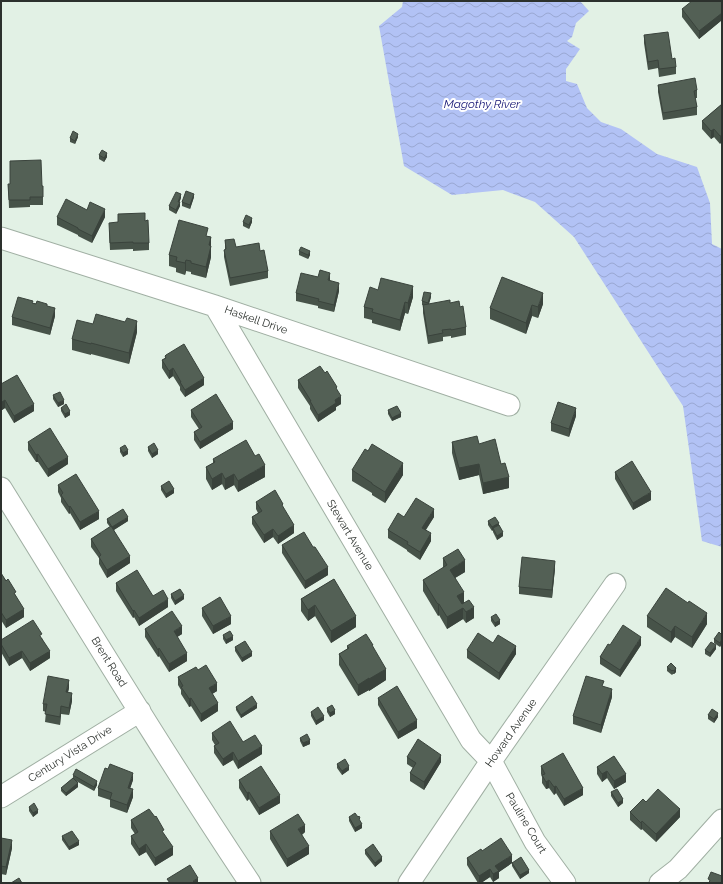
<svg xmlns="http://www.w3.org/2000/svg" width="723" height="884" font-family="Raleway,sans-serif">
<defs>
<pattern id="water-waves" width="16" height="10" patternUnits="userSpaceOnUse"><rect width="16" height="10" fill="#b2c2f5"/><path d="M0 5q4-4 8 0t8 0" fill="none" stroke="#99a7d2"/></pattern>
</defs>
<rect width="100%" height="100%" fill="#e2f1e5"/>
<!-- water -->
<path fill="url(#water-waves)" d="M403,1H580L589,11L576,23L572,37L567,41L580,49L566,69V81L577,84L587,108L601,122L621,129L657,154L697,167L710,203L712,244L722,249V547L702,541L683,406L574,237L535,202L503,190L452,195L404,166L379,26L402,7Z"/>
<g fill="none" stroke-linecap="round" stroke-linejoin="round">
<defs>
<path id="minor" d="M1,238L215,306L509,405
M215,306L471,740L491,761L535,842L565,883
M1,488C83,620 164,754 250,883
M1,797L140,711
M409,883L491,761L615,584
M660,883L678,869L722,820"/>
</defs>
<!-- minor casing -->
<use href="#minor" stroke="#a0afa3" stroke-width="23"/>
<!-- minor -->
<use href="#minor" stroke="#fff" stroke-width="21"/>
</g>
<!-- wall -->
<path fill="#475349" d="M722,2V20L699,39L682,17V9Z
M644,35L672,59L676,67V74L659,77L658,68L648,70L644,43Z
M658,85L697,90V98H695L697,107V115L663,120L658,92Z
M722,104L720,144L714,137L711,139L702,129V121Z
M78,137L75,144L70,142V138Z
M99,155L107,157L104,162L99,159Z
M8,184L43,186V205H30V207L9,208Z
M194,197L190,209L182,206V202Z
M181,198L179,202L180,206L176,214L169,210V206Z
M87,210L105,217L92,243L78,236V235L57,225V217Z
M118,214L145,221L149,243V250L133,251V249L110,250L109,231L118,222Z
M243,222H252L249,229L243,226Z
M208,236L211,237V257L206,278L191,274V272L186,271L185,275L176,272V268L169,266V255Z
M225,240L236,247L260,251L268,271V278L230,286L224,257V250H225Z
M299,251L310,255L308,259L299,255Z
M330,281L339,291L334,312L318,308V306L296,301V293Z
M378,290L413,297L408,314L405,313L400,331L372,323V320L364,318V307Z
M431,297L429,304L450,303L460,307L466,327V335L451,338V336L443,337V341L428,344L423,313V305H422V301Z
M33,303L47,306L55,316L50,335L12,325V317Z
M543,304L538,318L532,316L526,334L490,319V308Z
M93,324L137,332L129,364L91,354V355L72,350V339Z
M165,356L204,385L185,397L180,390V387L173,376L169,379L162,368V360L165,358Z
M298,380L337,390L341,404L336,407V410L318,422L310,409V406L298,388Z
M1,384L34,411L14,423L5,408L2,410L1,408Z
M53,395L64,404L58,407L53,399Z
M61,408L70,415L65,418L61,411Z
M191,410L233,429L200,449L194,440V432L199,429L191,417Z
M388,410L401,417L392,421L388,414Z
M576,416L569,437L551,431V423Z
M28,442L68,464L48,477L38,462H36L28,450Z
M452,442L479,444L501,464L509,488L483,494L479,475L459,480L452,453Z
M148,447L158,454L152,458L148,451Z
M120,448L128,454L123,457L120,452Z
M213,459L265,477L238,492L234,485L225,490L222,484L212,490L206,479V467L213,463Z
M352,470L403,475L385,503L372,495V493L352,481Z
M615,472L651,500L633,510L615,479Z
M58,485L99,519L80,530L70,513L69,514L61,502V498L58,492Z
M161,486L174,493L166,498L161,490Z
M256,502L283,507L294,533L278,544L273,537L264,543L252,524V517L258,513L256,509Z
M404,517H434L426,530L431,541L420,560L407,551V550L388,538V530Z
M107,519L128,521L114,530L130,563L107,578L99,564V558L91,547V539L110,527L107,523Z
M488,521L499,525L503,536L497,540L493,532V530L492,531L488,525Z
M282,545L313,547L328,575L305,589L282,553Z
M443,558L465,572L455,578L464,603L474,618L466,623L463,619L447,629L439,615L438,616L423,591V580L443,568Z
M555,568L552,598L519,594V587Z
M1,573L16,596L24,617L6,628L1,620Z
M334,579L356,627L331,643L315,616L308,621L301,611V599Z
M116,583L153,596L168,607L139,626L134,617L133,618L116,591Z
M171,594L184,599L175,605L171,598Z
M202,608L231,624L213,634L202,616Z
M647,616L707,624L692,648L675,637L671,643L647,627Z
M491,617L500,624L495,627L491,621Z
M145,629L182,634L177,637L187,661L169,672L159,656L158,657L145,637Z
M223,635L233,640L226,644L223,639Z
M722,635V643L720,647L714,643V639Z
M42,638L50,658L30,671L22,658L9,666L1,652V640Z
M493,643L516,654L499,680L467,658V650Z
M610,645H641L620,677L600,664V657Z
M347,646L373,647L386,680L369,691V690L358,696L339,665V654L347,649Z
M235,647L252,656L242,662L235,651Z
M716,649L710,657L705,654V650Z
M667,667L676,668V672L674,674H673L672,675L667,671Z
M198,670L217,691L212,694L218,711L201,722L191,706L189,707L188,705L181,694V690L178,685V677Z
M69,688L68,692L72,701L69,715L61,714L60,725L45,722L46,712L43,711V704Z
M612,697L601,733L573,724V716Z
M378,698L417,728L398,739L378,705Z
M236,707L257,708L241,718L236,710Z
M327,708L335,714L330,717L327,712Z
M311,712L324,720L316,725L311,716Z
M708,715L718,717L714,723L708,719Z
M212,733L243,742L262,754L238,769L233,760L223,766L214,753V746L215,745L212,740Z
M300,738L310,744L303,747L300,741Z
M614,756L626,782L614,789L607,778L602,782L597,774V767Z
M407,757L441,762L424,790L410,781V773L413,768L407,764Z
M337,764L349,770L342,775L337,768Z
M541,766L583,795L564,806L556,793L554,795L549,788L546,789L542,783V777L541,774Z
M73,775L97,785L94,791L76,781L78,787L66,796L61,791V788L73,778Z
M133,780L130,788L133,797L127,813L110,807V800L98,796V788Z
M239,780L280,803L259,815L249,799L247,801L239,788Z
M611,792L623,803L618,807L611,796Z
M646,802L680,817L656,842L642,829L641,830L630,820V812Z
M29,807L38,813L33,817L29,811Z
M349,817L360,821L362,828L355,832L349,821Z
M131,820L164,834L173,855L155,866L146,852L139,856L131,844V836L135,834L131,828Z
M270,831L305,832L302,835L309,854L287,867L270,839Z
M62,836L79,845L69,850L62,840Z
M1,838L12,848L6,875L1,874Z
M365,850L382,861L375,867L365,854Z
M482,851L512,862L529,873L520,879L512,866V863L499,872V878L493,882L490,877L481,883H478L467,865V858Z"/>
<!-- shaded-wall -->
<path fill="#3a433c" d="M722,13V20L699,39V31Z
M714,129V137L711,139V131Z
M78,134V137L75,144V141Z
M722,135V142L720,144V136Z
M107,153V157L104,162V158Z
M181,194V198L178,206V202Z
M194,194V197L190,209V205Z
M180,202V206L176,214V210Z
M105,209V217L92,243V236Z
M252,218V222L249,229V225Z
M211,237V257L206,278V267L209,245Z
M310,251V255L308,259V255Z
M186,260V271L185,275V263Z
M330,273V280L328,288V280Z
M339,283V291L334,312V305Z
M413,286V297L408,314V303Z
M431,293V297L428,306V303Z
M543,293V304L538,318V307Z
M405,302V313L400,331V320Z
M532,305V316L526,334V323Z
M55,308V316L50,335V328Z
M137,321V332L129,364V353Z
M173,368V376L169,379V371Z
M204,378V385L185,397V390Z
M341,396V404L336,407V410L318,422V415L335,400Z
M5,400V408L2,410V402Z
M64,400V404L58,407V403Z
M34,404V411L14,423V416Z
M576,408V416L569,437V429Z
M70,411V415L65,418V414Z
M401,413V417L392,421V418Z
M233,422V429L200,449V442Z
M128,450V454L123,457V453Z
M158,450V454L152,458V454Z
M38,454V462H36V455Z
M68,457V464L48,477V469Z
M403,463V475L385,503V492Z
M479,464V475L459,480V468Z
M265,465V477L238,492V481Z
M222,473V484L212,490V479Z
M234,474V485L225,490V479Z
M509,477V488L483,494V483Z
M174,489V493L166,498V494Z
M651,492V500L633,510V503Z
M70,506V513L69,514V507Z
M434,509V517L422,535V528Z
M99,511V519L80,530V522Z
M128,517V521L112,531V527Z
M499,523V527L493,528V530L492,531V527Z
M294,525V533L278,544V536Z
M273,529V537L264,543V535Z
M503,532V536L497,540V536Z
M431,533V541L420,560V552Z
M130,556V563L107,578V570Z
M465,560V572L450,581V570Z
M555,561V568L552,598V590Z
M328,567V575L305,589V581Z
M464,592V603L457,607V596Z
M184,595V599L175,605V601Z
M168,599V607L139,626V618Z
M438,604H439V615L438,616Z
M315,605V616L308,621V610Z
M474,607V618L466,623V612Z
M463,608V619L447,629V617Z
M24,609V617L6,628V620Z
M134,610V617L133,618V611Z
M707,613V624L692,648V637Z
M231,616V624L213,634V626Z
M356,616V627L331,643V631Z
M500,620V624L495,627V623Z
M182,626V634L174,639V631Z
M675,626V637L671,643V632Z
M233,636V640L226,644V640Z
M641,637V645L620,677V670Z
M722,639V643L720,647V643Z
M716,645V649L710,657V653Z
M516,646V654L499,680V673Z
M159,648V656L158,657V650Z
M22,651V658L9,666V658Z
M50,651V658L30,671V663Z
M252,652V656L242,662V658Z
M187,653V661L169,672V664Z
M676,668V672L674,674V671Z
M386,669V680L369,691V679Z
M369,678V690L358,696V685Z
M69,680V688L66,700V692Z
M217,683V691L209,696V688Z
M612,689V697L601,733V725Z
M72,693V701L69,715V708Z
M191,698V706L189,707V699Z
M218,703V711L201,722V714Z
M257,704V708L241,718V715Z
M61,706V714L60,725V717Z
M335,710V714L330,717V713Z
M718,713V717L714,723V719Z
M324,716V720L316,725V721Z
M417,720V728L398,739V732Z
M310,740V744L303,747V743Z
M262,746V754L238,769V761Z
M233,752V760L223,766V759Z
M441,755V762L424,790V782Z
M349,766V770L342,775V771Z
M607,771V778L602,782V774Z
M133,773V780L128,795V788Z
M626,774V782L614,789V781Z
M549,780V788L546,789V782Z
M97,781V785L94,791V787Z
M78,783V787L66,796V793Z
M556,786V793L554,795V787Z
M583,788V795L564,806V799Z
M133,789V797L127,813V805Z
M249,792V799L247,801V793Z
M280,795V803L259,815V808Z
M623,799V803L618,807V803Z
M680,809V817L656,842V834Z
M38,810V813L33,817V813Z
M642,821V829L641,830V823Z
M362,824V828L355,832V828Z
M305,825V832L298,837V829Z
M12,840V848L6,875V867Z
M79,841V845L69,850V847Z
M146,844V852L139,856V849Z
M309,846V854L287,867V859Z
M173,847V855L155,866V858Z
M512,855V863L499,872V878L493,882V874L495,866Z
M382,857V861L375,867V863Z
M490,869V877L481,883H479V876Z
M529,870V873L520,879V875Z
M198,878V883H193V881Z"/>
<!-- building -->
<path fill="#536055" stroke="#3a433c" d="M692,1H721L722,2V13L699,31L682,9Z
M668,32L672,59L675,58L676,67L659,69L658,60L648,62L644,35Z
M695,78L697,90L694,91L697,107L663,113L658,85Z
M722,104V135L720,136L714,129L711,131L702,121Z
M73,131L78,134L75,141L70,138Z
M102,150L107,153L104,158L99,155Z
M41,160L42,186H43V197H30V200H9L8,184H10V161Z
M186,191L194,194L190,205L182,202Z
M176,192L181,194L178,202H180L176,210L169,206Z
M66,199L87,210L90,202L105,209L92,236L78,229V228L57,217Z
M145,213V221L148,220L149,243H133V242L110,243L109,223L118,222V214Z
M246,215L252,218L249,225L243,222Z
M179,220L208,228L206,236L211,237L209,245L211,246L206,267L191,263V261L186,260L185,263L176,261L177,257L169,255Z
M234,239L236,247L259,243L260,251L264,250L268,271L230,278L224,250L226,249L225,240Z
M301,247L310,251L308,255L299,251Z
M320,270L330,273L328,280L339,283L334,305L318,301L319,299L296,293L301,273L318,277Z
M502,277L543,293L538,307L532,305L526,323L490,308Z
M381,278L413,286L408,303L405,302L400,320L372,312L373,309L364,307L370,287L378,290Z
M424,292L431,293L428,303L422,301Z
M18,297L33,301L32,303L36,304L37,301L47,304V306L55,308L50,328L12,317Z
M450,300V303L459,301L460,307L463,306L466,327L451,330V329L442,330L443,333L428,336L423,305Z
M96,314L125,322L127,318L137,321L129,353L91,343V344L72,339L77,320L93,324Z
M184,344L204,378L185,390L180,382H181L173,368L169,371L162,360L166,358L165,356L166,355Z
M320,366L325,373L327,371L337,387L336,388L341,396L335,400L336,403L318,415L310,401H311L298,380Z
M17,375L34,404L14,416L5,400L2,402L1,401V384Z
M60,392L64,400L58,403L53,395Z
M216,394L233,422L200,442L194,432L202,427L191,410Z
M558,402L576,408L569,429L551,423Z
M66,404L70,411L65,414L61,408Z
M397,406L401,413L392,418L388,410Z
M50,428L68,457L48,469L38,454L36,455L28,442Z
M477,436L479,444L495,439L501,464L505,463L509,477L483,483L479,464L459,468L452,442Z
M246,440L255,456L259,454L265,465L238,481L234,474L225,479L222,473L212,479L206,467L215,462L213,459Z
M154,443L158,450L152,454L148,447Z
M372,444L403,463L385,492L372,484V483L352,470L365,449L368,451Z
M125,445L128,450L123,453L120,448Z
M632,461L651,492L633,503L615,472Z
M76,474L99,511L80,522L70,506L69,507L61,495L63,493L58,485Z
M169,481L174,489L166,494L161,486Z
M275,490L283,504L282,505L294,525L278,536L273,529L264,535L252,517L262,511L256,502Z
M416,498L434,509L422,528L431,533L420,552L407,544L408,542L388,530L398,513L404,517Z
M123,509L128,517L112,527L107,519Z
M495,517L499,523L492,527L488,521Z
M499,525L503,532L497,536L493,528Z
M111,526L130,556L107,570L99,557L101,555L91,539Z
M304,532L313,547H315L328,567L305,581L282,545Z
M458,549L465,560L450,570L464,592L457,596L462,604L469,600L474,607L466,612L463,608L447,617L439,604H438L437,603L423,580L447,565L443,558Z
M522,557L555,561L552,590L519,587Z
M137,570L153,596L163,590L168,599L139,618L134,610L133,611L116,583Z
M1,573L6,581L8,579L16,592L14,593L24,609L6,620L1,612Z
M334,579L356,616L331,631L315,605L308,610L301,599Z
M666,588L688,603L689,601L707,613L692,637L675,626L671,632L647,616Z
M180,589L184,595L175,601L171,594Z
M220,597L231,616L213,626L202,608Z
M172,611L182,626L174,631L187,653L169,664L159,648L158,650L145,629Z
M496,614L500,620L495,623L491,617Z
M33,620L42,634L40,635V636L50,651L30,663L22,651L9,658L1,644V640Z
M623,625L641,637L620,670L600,657L608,644L610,645Z
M230,631L233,636L226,640L223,635Z
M719,632L722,635V639L720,643L714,639Z
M478,633L493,643L498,635L516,646L499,673L467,650Z
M366,634L373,645H372L386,669L369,679V678L358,685L339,654L349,648L347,646Z
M245,641L252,652L242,658L235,647Z
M711,642L716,645L710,653L705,650Z
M671,663L676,668L674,671L673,670L672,671L667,667Z
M206,665L217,683L209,688L218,703L201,714L191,698L189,699L188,697L181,687L183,686L178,677L196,667L198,670Z
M48,676L69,680L66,692L72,693L69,708L61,706L60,717L45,714L47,704H43Z
M586,676L604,681L602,686L612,689L601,725L573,716Z
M397,686L417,720L398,732L378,698Z
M252,696L257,704L241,715L236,707Z
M332,705L335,710L330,713L327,708Z
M318,707L324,716L316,721L311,712Z
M712,709L718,713L714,719L708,715Z
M230,721L243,742L255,735L262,746L238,761L233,752L223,759L214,746L219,743L212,733Z
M307,734L310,740L303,743L300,738Z
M418,739L441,755L424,782L410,773L416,763L407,757Z
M563,753L583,788L564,799L556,786L554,787L549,780L546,782L542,775L545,774L541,766Z
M614,756L626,774L614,781L607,771L602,774L597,767Z
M345,759L349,766L342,771L337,764Z
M110,764L133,773L128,788L133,789L127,805L110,799L112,793L98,788L105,768L108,769Z
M261,766L280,795L259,808L249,792L247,793L239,780Z
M76,769L97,781L94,787L73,775Z
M73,778L78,783L66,793L61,788Z
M617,789L623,799L618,803L611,792Z
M658,789L680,809L656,834L642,821L641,823L630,812L643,799L646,802Z
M34,803L38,810L33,813L29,807Z
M149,809L155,817L156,816L164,830L162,831L173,847L155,858L146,844L139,849L131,836L138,832L131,820Z
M355,813L358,817L359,816L360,818L359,819L362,824L355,828L349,817Z
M298,814L305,825L298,829L309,846L287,859L270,831Z
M72,831L79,841L69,847L62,836Z
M1,838L12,840L6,867L1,866Z
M501,838L512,855L495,866L499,871L493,874L490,869L479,876L467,858L481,849L482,851Z
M373,844L382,857L375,863L365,850Z
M521,857L529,870L520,875L512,863Z
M190,865L198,878L193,881L195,883H170L167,879Z
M711,872L722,876V883H709L710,880L708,879Z
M19,878L22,883H11Z"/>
<g text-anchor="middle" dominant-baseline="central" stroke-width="4" stroke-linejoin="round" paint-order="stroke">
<!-- street labels -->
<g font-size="11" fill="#2c312d" stroke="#fff">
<text transform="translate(256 320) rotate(19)">Haskell Drive</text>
<text transform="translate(350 535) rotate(59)">Stewart Avenue</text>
<text transform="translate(109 662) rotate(58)">Brent Road</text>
<text transform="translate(511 733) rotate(-55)">Howard Avenue</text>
<text transform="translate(70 754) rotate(-32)">Century Vista Drive</text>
<text transform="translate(526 823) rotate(59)">Pauline Court</text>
</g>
<!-- water labels -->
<g font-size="12" font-style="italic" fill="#151574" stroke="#fff">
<text x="482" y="104">Magothy River</text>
</g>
</g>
<!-- border -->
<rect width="723" height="884" fill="none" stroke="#2c312d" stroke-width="4"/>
</svg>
